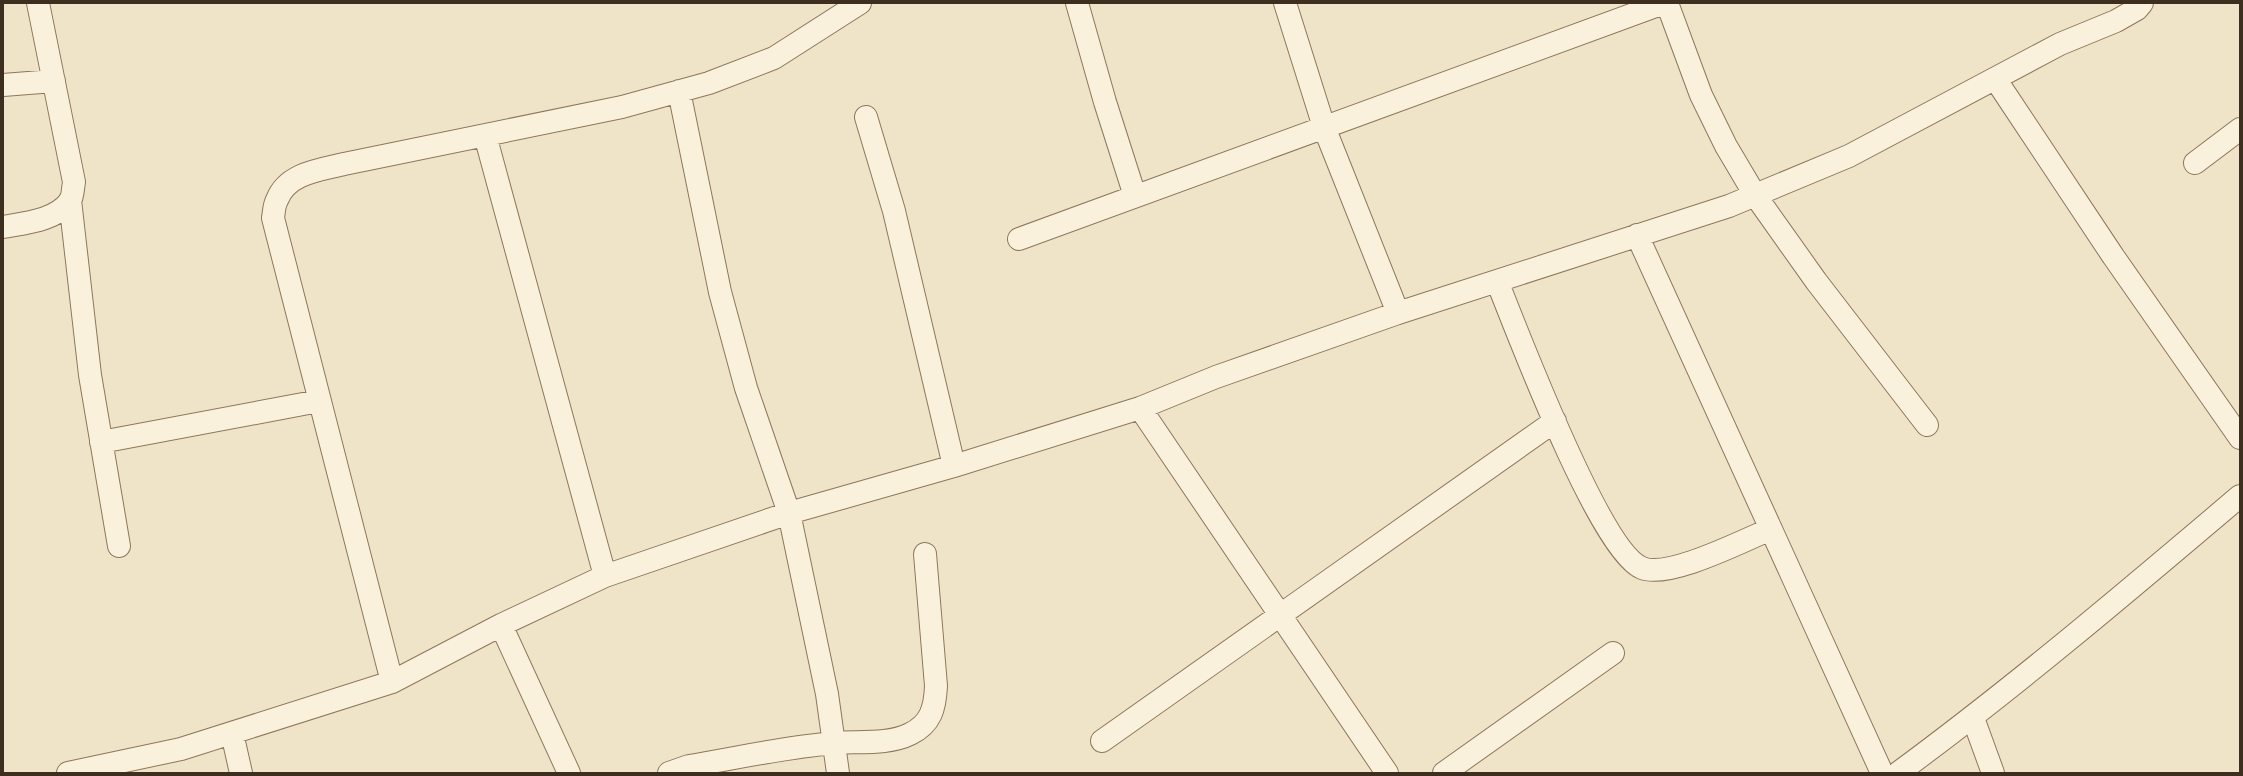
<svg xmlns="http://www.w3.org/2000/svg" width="2243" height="776" font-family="Spectral,serif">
<rect width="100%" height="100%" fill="#f0e4c8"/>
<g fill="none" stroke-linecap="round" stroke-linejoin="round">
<defs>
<path id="minor" d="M1077,3L1105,102L1135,196
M1285,3L1324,127L1398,313
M1667,3L1701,95L1726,146L1755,195L1816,281L1927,425
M1996,80L2113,256L2240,438
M3,85L54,81
M679,91L720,292L746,388L789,513L827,694L838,773
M866,117L894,211L954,466
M485,135L605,576
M2195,163L2240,129
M70,200L90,375L119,546
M3,227C25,223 55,221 70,201C73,196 73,187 74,182L38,3
M1637,235L1882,773
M1019,239L1664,3
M1497,281C1517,331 1600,551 1642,568C1669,579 1744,540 1771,529
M1140,408L1387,773
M101,442L319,401
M501,625L569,773
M392,682L273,218C274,212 274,205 277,200C287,173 320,170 344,164L622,107L709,83L774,58L860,3
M1973,718L1993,773
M232,733L241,773
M1102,741L1555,421
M68,773L181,749L392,682L501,625L605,576L789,513L954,466L1140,408L1216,377L1398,313L1729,206L1849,156L2060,44L2116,21L2137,9L2142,3
M669,773L689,766C737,758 786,747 834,743C858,741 888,745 910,734C931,724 935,708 936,686L925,554
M1444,773L1613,653"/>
<path id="tertiary" d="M1898,773C2016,686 2128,591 2240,496"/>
</defs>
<!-- minor casing -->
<use href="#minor" stroke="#8d765c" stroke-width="24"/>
<!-- tertiary casing -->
<use href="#tertiary" stroke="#8d765c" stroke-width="24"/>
<!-- minor -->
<use href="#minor" stroke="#faf1dc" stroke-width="22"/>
<!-- tertiary -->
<use href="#tertiary" stroke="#faf1dc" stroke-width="22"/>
</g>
<!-- border -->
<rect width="2243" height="776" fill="none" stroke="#3d2e20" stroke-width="8"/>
</svg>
